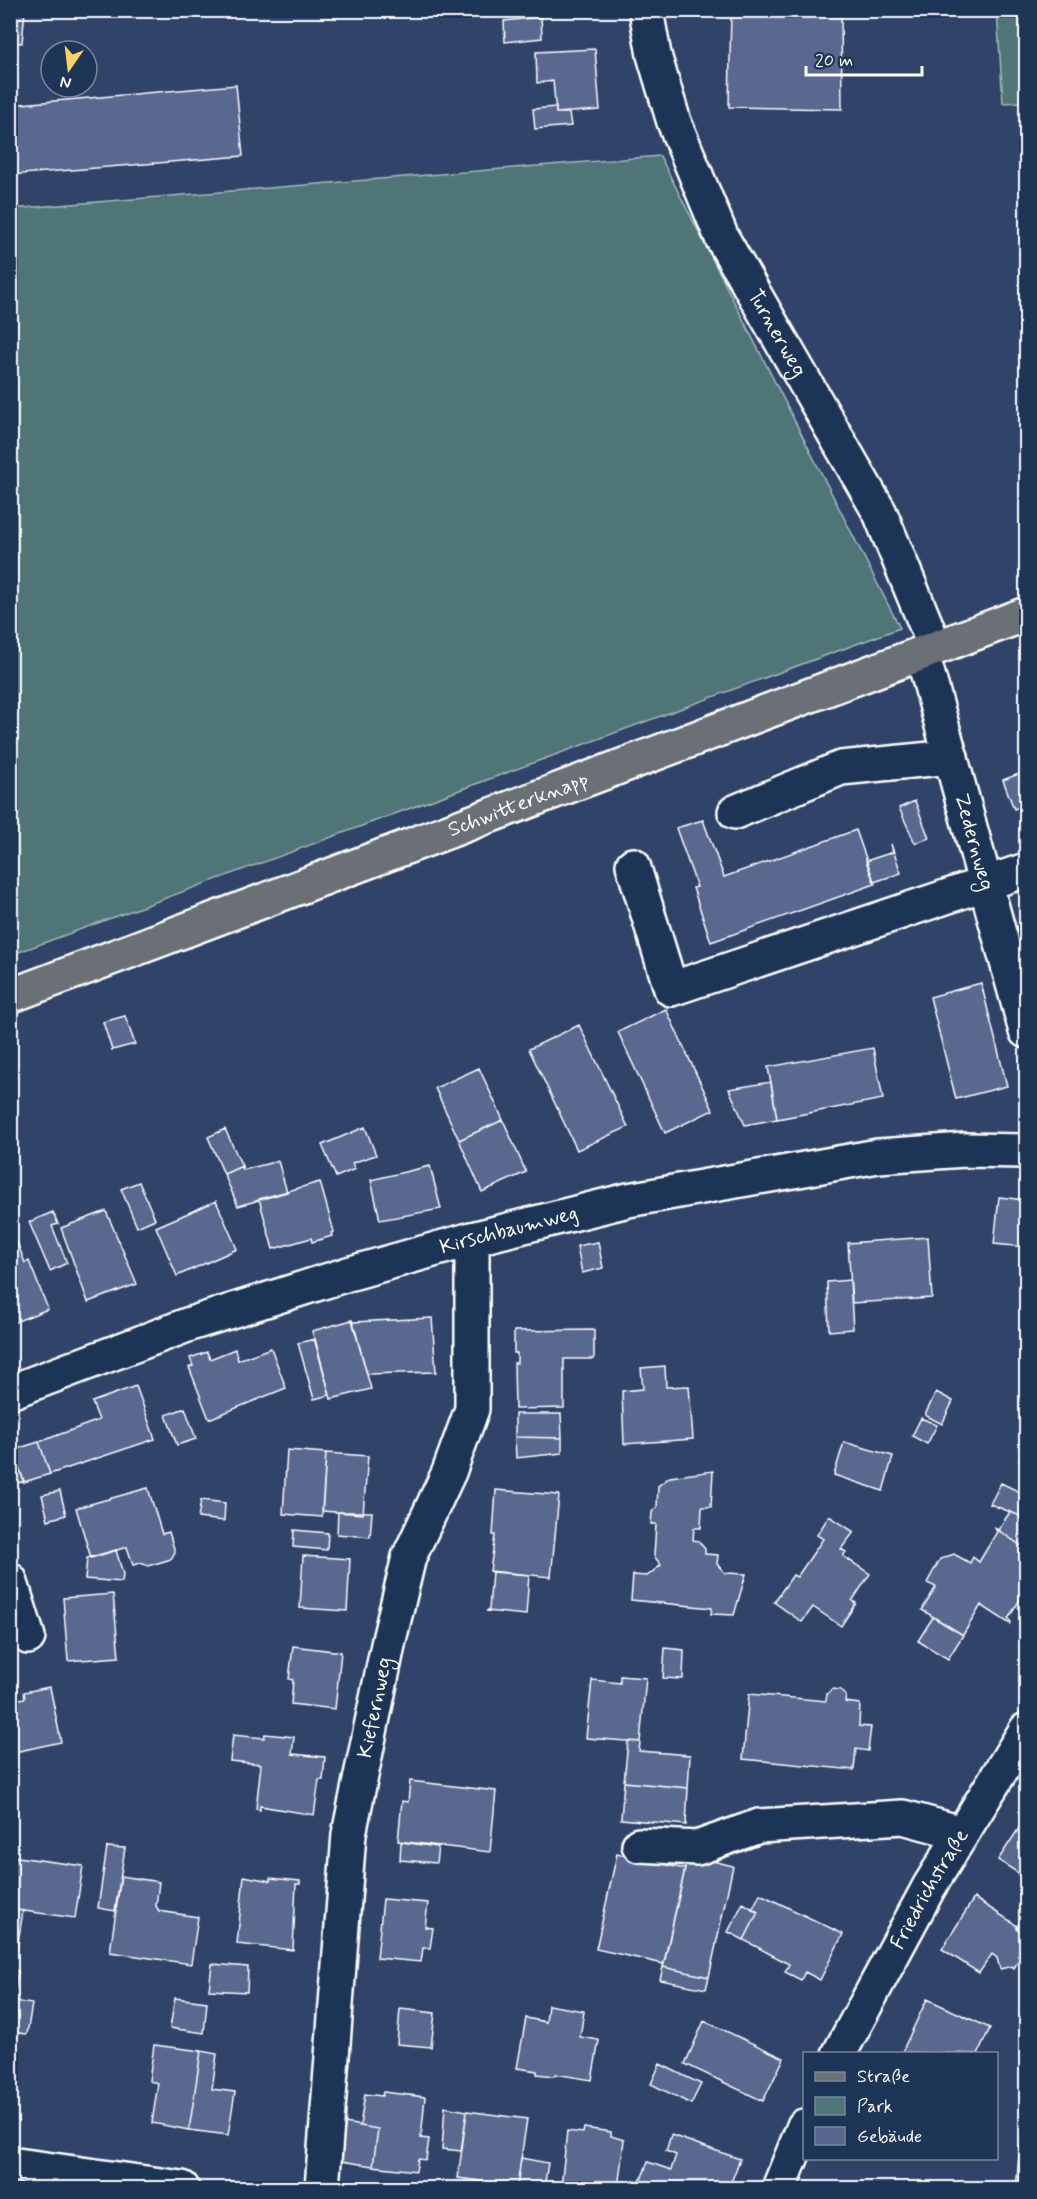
<svg xmlns="http://www.w3.org/2000/svg" width="1037" height="2199" font-family="Mynerve,sans-serif">
<rect width="100%" height="100%" fill="#2f4468"/>
<filter id="ink" filterUnits="userSpaceOnUse"><feTurbulence type="fractalNoise" baseFrequency=".0167" numOctaves="2"/><feDisplacementMap in="SourceGraphic" scale="12" xChannelSelector="R" yChannelSelector="G"/><feConvolveMatrix kernelMatrix="1 2 1 2 8 2 1 2 1" color-interpolation-filters="sRGB"/></filter>
<g filter="url(#ink)">
<!-- green -->
<path fill="#4f7577" stroke="#a7babb" stroke-width="1.5" d="M997,11H1026V102L1003,103Z
M660,156L900,628L11,955V209Z"/>
<!-- building -->
<path fill="#59678f" stroke="#fff" stroke-width="1.5" d="M10,10H25L22,43L10,42Z
M731,10H841L842,109L729,107Z
M541,17L542,38L505,42L504,21Z
M595,49L600,110L556,113L553,81L537,83L536,52Z
M236,85L243,156L10,175V105Z
M556,107V113H569L571,126L535,129L533,109Z
M1024,772L1026,804L1014,809L1003,780Z
M915,801L929,838L915,843L899,808Z
M703,820L724,877L856,830L875,884L711,942L693,888L697,887L676,828Z
M891,844L901,873L874,882L866,861L893,852Z
M981,983L1007,1086L956,1099L930,997Z
M666,1009L713,1110L665,1133L618,1032Z
M125,1016L135,1044L112,1050L103,1022Z
M579,1025L628,1127L577,1150L529,1049Z
M873,1048L883,1099L777,1119L768,1067Z
M479,1068L503,1120L459,1140L435,1088Z
M771,1082L777,1119L745,1125L729,1089Z
M503,1120L526,1172L482,1192L459,1140Z
M365,1127L376,1155L352,1163L355,1169L336,1177L322,1145Z
M225,1129L242,1166L224,1174L208,1137Z
M278,1161L287,1192L238,1206L224,1174L242,1166L243,1170Z
M430,1166L441,1209L380,1220L371,1180Z
M139,1182L155,1219L137,1227L121,1189Z
M320,1182L334,1232L331,1233L332,1236L312,1242L311,1238L273,1249L259,1199Z
M999,1197L1026,1200V1247L994,1244Z
M216,1201L237,1249L177,1276L156,1227Z
M106,1211L137,1284L88,1302L61,1228Z
M53,1212L58,1224L52,1226L67,1263L50,1271L29,1222Z
M14,1234L25,1263L29,1261L48,1309L10,1324V1236Z
M928,1237L932,1298L852,1303L848,1243Z
M598,1242L603,1268L582,1273L577,1246Z
M850,1280L853,1329L829,1331L827,1282Z
M432,1318L436,1372L367,1374L353,1322Z
M352,1320L371,1389L331,1399L312,1331Z
M594,1330V1359H564V1408L515,1409L514,1363H517V1353H514V1331Z
M315,1339L330,1395L314,1399L298,1343Z
M271,1348L286,1388L209,1419L189,1367L193,1366L190,1358L207,1352L210,1359L235,1349L238,1360Z
M665,1366L666,1387L689,1386L693,1439L624,1444L622,1391L643,1389L641,1368Z
M136,1386L155,1439L50,1474L39,1442L99,1420L92,1402Z
M936,1392L953,1401L942,1424L925,1415Z
M185,1408L196,1439L177,1445L166,1415Z
M515,1414H561L562,1438L515,1437Z
M921,1418L937,1425L927,1444L912,1436Z
M515,1437L562,1438V1453L516,1458Z
M39,1442L50,1474L24,1482L13,1450Z
M844,1442L893,1456L883,1491L834,1475Z
M1026,1442V1463L1019,1460Z
M13,1450L24,1481L10,1486V1451Z
M287,1450L326,1453L322,1517L283,1514Z
M326,1453L368,1456L363,1514L322,1511Z
M713,1471L711,1507H702L701,1528H694L693,1540L698,1541L705,1549V1554L718,1555L717,1564L725,1573L746,1574L734,1615L711,1614L712,1608L631,1600L633,1575L647,1576L661,1565L654,1556L656,1524H651L652,1512L657,1507L658,1486L670,1477Z
M1001,1483L1026,1495L1023,1517L990,1504Z
M148,1488L162,1534L169,1532L175,1552L171,1559L148,1566L141,1563L133,1565L127,1547L91,1558L76,1508Z
M496,1490L559,1495L551,1577L490,1571L495,1535H493Z
M60,1491L66,1515L48,1520L42,1495Z
M201,1500L225,1503L224,1521L198,1518Z
M338,1512H372L370,1537L337,1534Z
M1010,1512L1026,1518V1549L998,1530Z
M829,1516L854,1532L841,1549L846,1552L843,1556L870,1574L852,1601L856,1603L841,1626L813,1607L802,1622L774,1602L793,1575L797,1577L823,1539L817,1535Z
M995,1528L1026,1549V1590L1008,1619L1011,1622L1010,1624L981,1605L963,1635L922,1610L936,1587L927,1583L940,1559L954,1554L970,1563L973,1557L979,1562L997,1532Z
M294,1530L328,1533L327,1550L293,1547Z
M116,1550L123,1574L122,1582L85,1579L87,1558Z
M303,1556L350,1559L347,1611L300,1608Z
M492,1572L529,1575L526,1615L486,1611L489,1610Z
M113,1594L119,1657L68,1661L63,1598Z
M933,1617L963,1635L948,1659L918,1641Z
M293,1646L341,1652L335,1709L291,1704L293,1680L289,1679Z
M665,1648L684,1650L683,1679L663,1678Z
M620,1676L646,1678L640,1742L586,1738L592,1680L620,1683Z
M50,1687L61,1742L10,1753V1701L25,1698L24,1692Z
M832,1689L841,1690L846,1696L845,1702L860,1704L859,1726L871,1727L868,1751L856,1749L854,1770L743,1759L749,1694L826,1701L827,1694Z
M265,1734L294,1737L292,1754L325,1757L323,1780H319L314,1815L260,1806V1810L256,1809L261,1764L230,1761L233,1735L264,1738Z
M628,1741L640,1742L639,1751L690,1755L688,1788L624,1782Z
M410,1781L496,1791L490,1852L398,1841L402,1801L408,1802Z
M624,1782L688,1788L686,1825L621,1819Z
M1023,1822L1026,1824V1878L998,1860Z
M401,1842L438,1847L436,1863L400,1860Z
M107,1847L125,1848L115,1911L98,1908Z
M617,1854L685,1869L664,1964L596,1949Z
M688,1855L733,1866L709,1977L663,1967Z
M10,1856L83,1866L75,1918L10,1909Z
M121,1876L159,1882L156,1906L159,1911L198,1917L191,1964L110,1952Z
M244,1876L270,1881V1878L300,1881V1884H296L293,1950L237,1944Z
M760,1894L843,1934L820,1980L805,1972L801,1980L785,1972L789,1964L744,1940L758,1912L752,1910Z
M974,1898L1012,1922L1026,1935V1942L1018,1956L1020,1958L1014,1968L1012,1966L1000,1969L997,1958L992,1954L979,1973L942,1949Z
M383,1899L428,1903L425,1927L433,1928L430,1948H423L421,1962L377,1958Z
M743,1903L758,1912L744,1940L728,1932Z
M10,1909L23,1911L17,1949L10,1948Z
M1026,1912V1935L1016,1928Z
M212,1964L248,1967L247,1992L209,1990Z
M663,1967L709,1977L706,1989L660,1980Z
M10,1969L18,1971L13,2005H10Z
M175,1998L207,2002L204,2033L170,2028Z
M927,1999L990,2028L978,2054L902,2052Z
M13,2001L32,2004L27,2034L10,2032Z
M548,2005L584,2011L580,2037L599,2040L592,2080L555,2074L554,2076L537,2074V2071L517,2068L526,2018L546,2022Z
M400,2009L435,2013L431,2047L397,2044Z
M704,2021L784,2058L763,2101L685,2064Z
M154,2045L201,2051L189,2130L152,2123L158,2083L149,2081Z
M201,2051L217,2054L212,2089L235,2092L228,2135L189,2130Z
M660,2064L701,2084L691,2104L651,2084Z
M383,2092L425,2097L421,2138L429,2139L426,2160L418,2159L416,2171L373,2166L378,2129L360,2126L365,2094L382,2096Z
M445,2107L467,2111L461,2151L442,2149Z
M467,2111L527,2119L517,2186L458,2178Z
M345,2123L378,2129L373,2166L341,2161Z
M584,2128L611,2132V2136L624,2140L618,2188H561L567,2131L583,2133Z
M671,2135L740,2159L729,2188H659L640,2182L648,2162L671,2170L676,2155L666,2151Z
M1020,2145H1026V2188H1016Z
M521,2158L548,2163L544,2188H517Z"/>
<g fill="none" stroke-linecap="round" stroke-linejoin="round">
<defs>
<g id="minor">
<path id="s1" d="M646,10L654,55L674,122L722,238L880,513L935,647"/>
<path id="s2" d="M922,653L1026,1031"/>
<path d="M735,812L841,768L951,757"/>
<path d="M633,865L671,989L1026,870"/>
<path id="s3" d="M10,1392L190,1324L348,1274L472,1239L628,1200L878,1156L965,1150L1026,1151"/>
<path d="M10,1580L28,1637"/>
<path d="M639,1845L697,1848L759,1826L903,1817L962,1833"/>
<path id="s4" d="M839,2054L929,1887L1026,1730"/>
<path d="M10,2164L182,2188"/>
<path id="s5" d="M322,2188L349,1834L389,1640L409,1557L449,1472L472,1409V1239"/>
<path d="M779,2188L804,2126"/>
</g>
<g id="major">
<path id="s6" d="M10,996L1026,614"/>
</g>
</defs>
<!-- minor casing -->
<use href="#minor" stroke="#fff" stroke-width="38"/>
<!-- major casing -->
<use href="#major" stroke="#fff" stroke-width="38"/>
<!-- minor -->
<use href="#minor" stroke="#1d3557" stroke-width="33"/>
<!-- major -->
<use href="#major" stroke="#6b7074" stroke-width="33"/>
</g>
</g>
<g text-anchor="middle" dominant-baseline="central" stroke-width="5" stroke-linejoin="round" paint-order="stroke">
<!-- street labels -->
<g font-size="21" fill="#fff" stroke="#1d3557">
<text stroke="none"><textPath href="#s1" startOffset="351">Turnerweg</textPath></text>
<text stroke="none"><textPath href="#s6" startOffset="543">Schwitterknapp</textPath></text>
<text stroke="none"><textPath href="#s2" startOffset="196">Zedernweg</textPath></text>
<text stroke="none"><textPath href="#s3" startOffset="525">Kirschbaumweg</textPath></text>
<text stroke="none"><textPath href="#s5" startOffset="484">Kiefernweg</textPath></text>
<text stroke="none"><textPath href="#s4" startOffset="188">Friedrichstraße</textPath></text>
</g>
</g>
<!-- margin -->
<rect width="1037" height="2199" fill="none" stroke="#1d3557" stroke-width="36"/>
<rect x="18" y="18" width="1001" height="2163" fill="none" stroke="#fff" stroke-width="2" filter="url(#ink)"/>
<!-- legend -->
<rect x="803" y="2052" width="195" height="108" fill="#1d3557" stroke="#77869a" stroke-width="1.5"/>
<rect x="815" y="2072" width="30" height="9" fill="#6b7074" stroke="#77869a" stroke-width="1.5"/>
<text x="857" y="2082" font-size="18" fill="#ffffff">Straße</text>
<rect x="815" y="2097" width="30" height="18" fill="#4f7577" stroke="#77869a" stroke-width="1.5"/>
<text x="857" y="2112" font-size="18" fill="#ffffff">Park</text>
<rect x="815" y="2127" width="30" height="18" fill="#59678f" stroke="#77869a" stroke-width="1.5"/>
<text x="857" y="2142" font-size="18" fill="#ffffff">Gebäude</text>
<!-- north arrow -->
<g transform="translate(69 69) rotate(194)"><circle r="28" fill="#1d3557" stroke="#77869a" stroke-width="1.5"/>
<path d="M0-4.5L10 22L0 15L-10 22Z" fill="#ffd166"/>
<text y="-9" font-size="16" font-weight="bold" text-anchor="middle" fill="#ffffff">N</text>
</g>
<!-- scale -->
<path d="M806 66v9h116v-9" fill="none" stroke="#ffffff" stroke-width="3"/>
<text x="815" y="66" font-size="18" fill="#ffffff" stroke="#1d3557" stroke-width="4.5" paint-order="stroke">20 m</text>
</svg>
